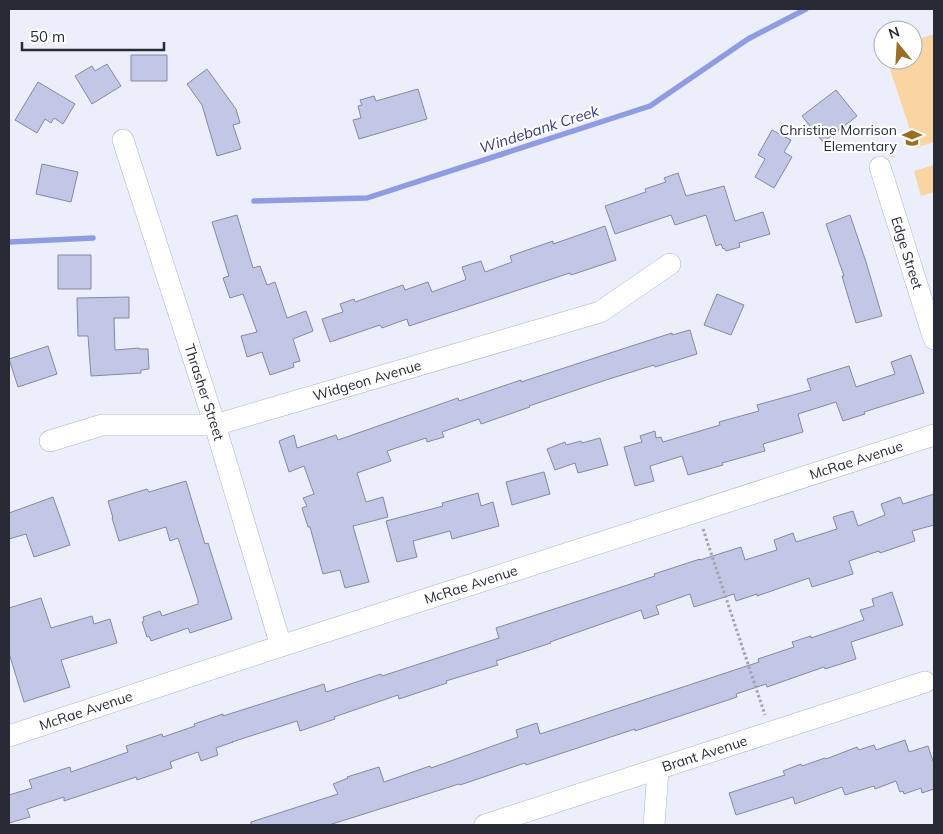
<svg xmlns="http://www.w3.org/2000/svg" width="943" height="834" font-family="Mulish,sans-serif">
<rect width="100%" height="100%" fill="#eceffb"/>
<!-- green -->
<path fill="#fad5a2" d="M934,34V142L916,148L887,60H913V41Z
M934,165V192L921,196L914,171Z"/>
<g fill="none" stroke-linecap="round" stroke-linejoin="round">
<!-- stream -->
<path stroke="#909ce2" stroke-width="5.5" d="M254,201L367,198L650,106L748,39L806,9
M9,242L93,238"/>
</g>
<!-- building -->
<path fill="#c1c7e4" stroke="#8389a4" d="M131,55H167V81H131Z
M107,64L121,86L92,104L75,76L92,66L95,71Z
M207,69L236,109L240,123L233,125L241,149L217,156L202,105L187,84Z
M38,82L75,104L63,124L54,118L51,123L45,119L37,133L15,120Z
M418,89L427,119L359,139L353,120L361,118L358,106L362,105L360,100L374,96L376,101Z
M836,90L857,116L823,142L802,116Z
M772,130L791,140L784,152L792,157L774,188L755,177L765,159L758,155Z
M42,164L78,172L71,202L36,194Z
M678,173L686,196L724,186L735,221L763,212L770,234L739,243L740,247L726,251L724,248L723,249L721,244L716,246L706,215L675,225L671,215L615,234L605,206L646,192L645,189L666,182L664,178Z
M237,215L253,268L260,266L267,285L275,282L287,318L306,311L313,331L293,339L300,361L293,363L294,367L270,375L262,352L247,357L241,336L257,332L243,294L230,298L223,278L229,276L212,222Z
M850,215L866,262L882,316L856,323L842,276H844L826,224Z
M605,226L616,260L571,275L570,273L409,326L407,319L382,328L380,325L330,342L322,319L343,312L340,304L354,299L355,302L403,285L405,290L428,282L432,292L465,280L466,279L462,267L481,261L485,272L512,262L510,256L553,241V244Z
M58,255H91V289H58Z
M717,294L744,305L731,335L704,325Z
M129,297V318H114L115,350L139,348V349H148L149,369L141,370V373L91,376L88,336H78L77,298Z
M690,330L697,354L655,367L654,365L606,380L529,406L530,407L481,424L479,419L442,432L444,437L427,442L426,438L387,451L391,461L357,473L366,502L383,497L388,517L353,526L369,582L345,588L340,570L323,574L310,527H308L302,508L307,506L303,498L314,494L304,466L289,472L279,441L294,435L297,448L336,435L338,440L458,398L459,401L521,380V382L647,341L672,333V335Z
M48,346L57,374L18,387L9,359Z
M911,355L924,393L864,412L865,414L843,421L836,402L798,414L803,432L763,444L765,451L722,463L723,465L688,475L682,456L650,466L654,481L635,486L624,447L642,442L640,436L655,431L656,438L661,437L663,442L720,425L719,422L759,411L757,405L811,390L807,379L849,366L856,387L895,374L891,362Z
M600,438L608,465L578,473L575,463L555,470L547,449L565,442L566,445L581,441L582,443Z
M544,472L550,494L512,505L506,482Z
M186,481L205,544L208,543L232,619L190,633L188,628L151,641L149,636L147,637L142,622L144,621L143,617L160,611L162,616L198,604V600L178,538L170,541L166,527L119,541L112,518H113L108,501L147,489L149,492Z
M478,493L481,506L493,502L499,526L452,539L450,531L413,541L417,557L397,562L386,521L443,506L442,503Z
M934,494V525L912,531L915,541L880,553L879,551L849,561L853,574L812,587L809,578L757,596V594L736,601L734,594L694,607L690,594L656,606L659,614L644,619L641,610L550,642L551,643L496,661L498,665L446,681L447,683L399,699L398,695L334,717L335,719L300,731L297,721L232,742H233L216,748L218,755L201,761L198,752L170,762L172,768L137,780L136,777L64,801V797L27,809L30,817L9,823V795L32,788L29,780L70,767L71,772L128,752L126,746L162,734L163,737L195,726L194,724L223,714V716L324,684L326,692L381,674L382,676L499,638L496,628L655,576L654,574L700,559V560L741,547L745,560L777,550L774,540L793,533L796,542L837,529L833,517L853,511L858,526L885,515L881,504L900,497L903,504Z
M53,497L70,545L34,557L26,534L9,539V513Z
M892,592L903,625L851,642L856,659L825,669L824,667L767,687L766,684L736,694L737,697L635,731V729L526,765L525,763L460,785L459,784L329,825H251V822L338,794L333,784L348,778L347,777L379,767L384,782L430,766L431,768L518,737L516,730L537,723L540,734L759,662L758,659L794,647L792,642L811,636V638L864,620L860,610L874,606L872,599Z
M41,598L51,628L92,616L94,624L110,619L117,643L61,660L70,687L24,702L9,653V608Z
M905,740L909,752L928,746L934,764V789L922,793L921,788L904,794L903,791L900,792L896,781L875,789L874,786L845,795L842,787L795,804L793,797L736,815L729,793L785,775L783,771L801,764L802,766L825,758L826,759L857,747L859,750L874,745L876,750Z"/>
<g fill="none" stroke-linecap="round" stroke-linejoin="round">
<defs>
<g id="minor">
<path id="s1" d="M123,140L215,425L281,646"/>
<path id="s2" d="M880,167L934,339"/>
<path id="s3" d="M50,441L102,425H215L600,312L670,264"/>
<path id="s4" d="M9,736L281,646L934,435"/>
<path id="s5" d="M485,825L925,682"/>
<path d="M654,825L658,770"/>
</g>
</defs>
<!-- minor casing -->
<use href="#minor" stroke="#acb2ce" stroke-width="22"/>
<!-- path -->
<path stroke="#a1a4af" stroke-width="3" stroke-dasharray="2.5 2.5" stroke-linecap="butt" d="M703,529L765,715"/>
<!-- minor -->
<use href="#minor" stroke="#fff" stroke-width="21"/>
</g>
<!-- icons -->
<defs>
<symbol id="school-bare" viewBox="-9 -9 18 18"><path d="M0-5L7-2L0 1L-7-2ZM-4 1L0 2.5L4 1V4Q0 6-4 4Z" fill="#9d6e20" stroke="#fff" stroke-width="2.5" paint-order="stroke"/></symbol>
</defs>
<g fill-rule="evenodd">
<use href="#school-bare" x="898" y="124" width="28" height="28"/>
</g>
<g text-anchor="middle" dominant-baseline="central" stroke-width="4" stroke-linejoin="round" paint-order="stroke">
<!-- poi labels -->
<g font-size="14" fill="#282b36" stroke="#fff" text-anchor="end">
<text x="897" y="130">Christine Morrison<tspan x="897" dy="16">Elementary</tspan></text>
</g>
<!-- street labels -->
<g font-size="14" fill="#282b36" stroke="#fff">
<text stroke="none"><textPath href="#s2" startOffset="90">Edge Street</textPath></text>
<text stroke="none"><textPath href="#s3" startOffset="326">Widgeon Avenue</textPath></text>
<text stroke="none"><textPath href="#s1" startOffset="265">Thrasher Street</textPath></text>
<text stroke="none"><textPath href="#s4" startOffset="891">McRae Avenue</textPath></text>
<text stroke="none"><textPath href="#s4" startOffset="486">McRae Avenue</textPath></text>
<text stroke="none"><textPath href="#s4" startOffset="81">McRae Avenue</textPath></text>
<text stroke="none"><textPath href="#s5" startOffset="231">Brant Avenue</textPath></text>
</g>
<!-- water labels -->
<g font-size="15" font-style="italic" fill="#34388a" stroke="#fff">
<text transform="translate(539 129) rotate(-18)">Windebank Creek</text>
</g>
</g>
<!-- border -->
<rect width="943" height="834" fill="none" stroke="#282b36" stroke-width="20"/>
<!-- north arrow -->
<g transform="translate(898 45) rotate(342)"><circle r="24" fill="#ffffff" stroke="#a9aaaf"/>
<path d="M0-4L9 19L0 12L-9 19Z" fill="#9d6e20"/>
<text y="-8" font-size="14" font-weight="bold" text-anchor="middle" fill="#282b36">N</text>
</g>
<!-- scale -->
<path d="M22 42v8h142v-8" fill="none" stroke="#282b36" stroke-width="2.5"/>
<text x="30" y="42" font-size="15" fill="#282b36" stroke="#ffffff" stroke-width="4" paint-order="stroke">50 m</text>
</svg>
